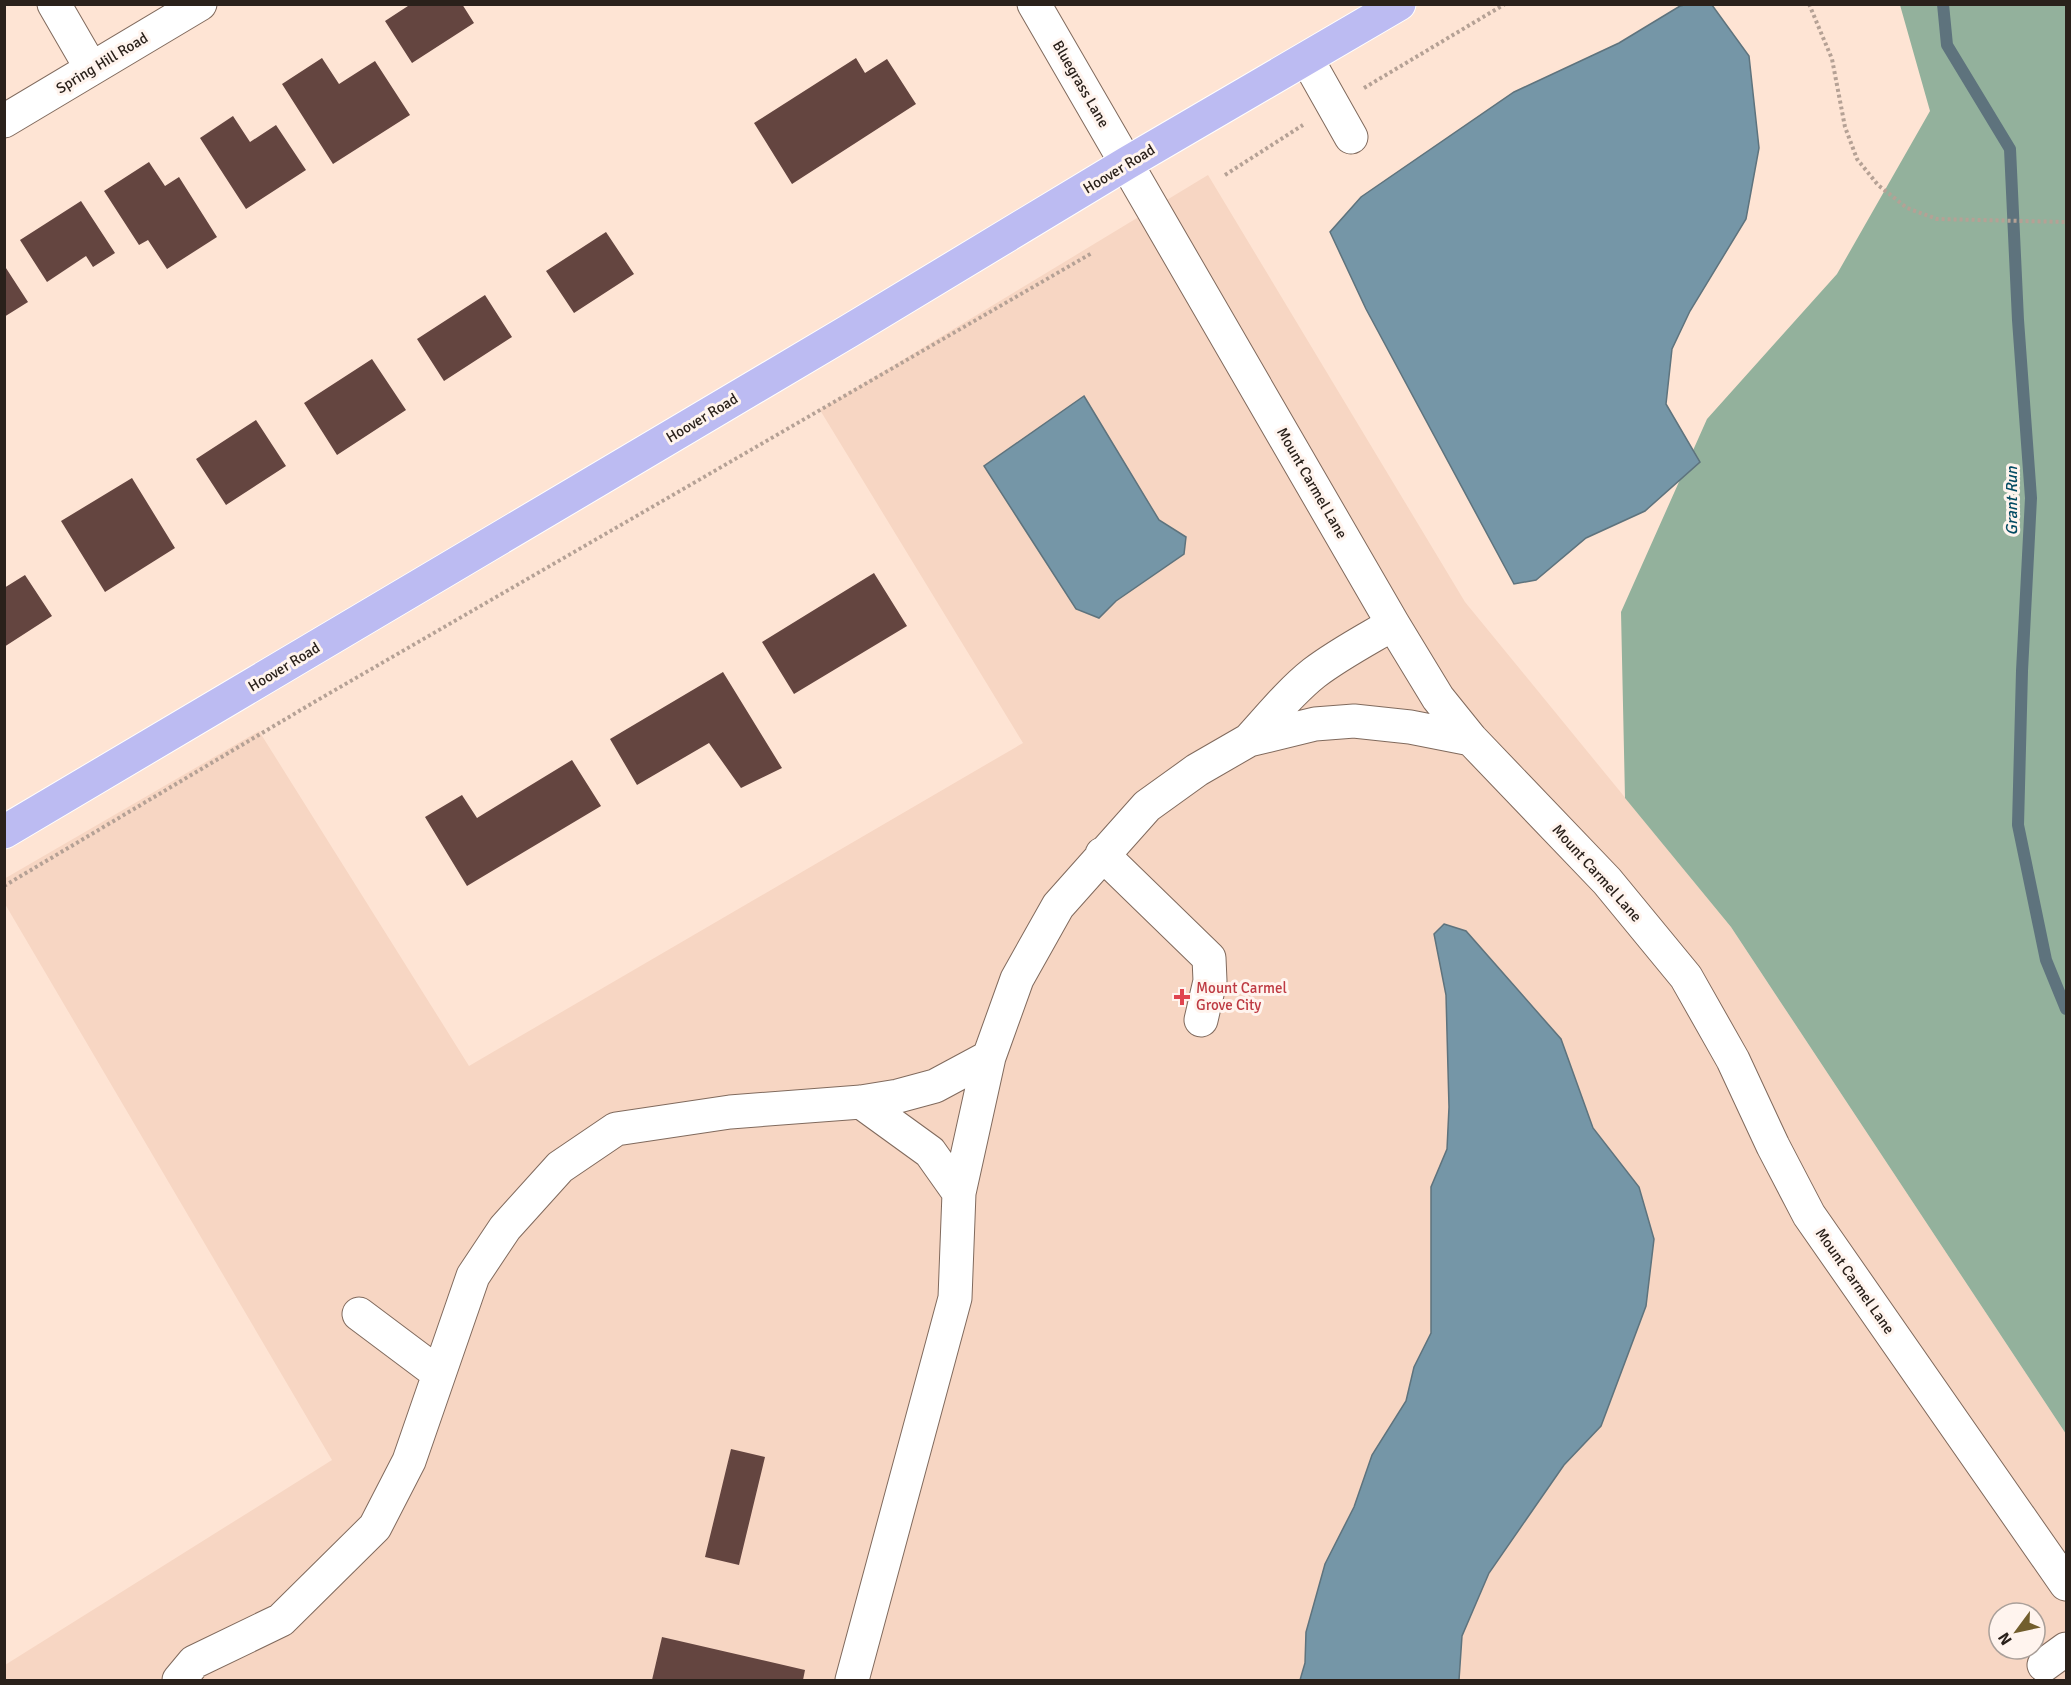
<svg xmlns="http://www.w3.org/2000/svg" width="2071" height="1685" font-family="Signika,sans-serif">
<rect width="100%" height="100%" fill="#fee4d4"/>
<!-- built -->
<path fill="#f7d6c3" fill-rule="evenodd" d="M1208,175L1465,602L1731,927L2066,1434V1680H5V1665L332,1460L5,904L4,879L259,731L469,1066L1023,743L820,410ZM1999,1613H2035V1649H1999Z"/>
<!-- forest -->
<path fill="#93b19c" d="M1900,5H2066V1434L1731,927L1625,798L1621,612L1707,419L1837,274L1930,111Z"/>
<!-- water -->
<path fill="#7596a7" stroke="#5e737d" stroke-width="1.5" d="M1689,4L1712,5L1749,56L1759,148L1746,219L1690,311L1672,349L1666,404L1700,462L1645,511L1586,538L1536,580L1514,584L1366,309L1330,232L1361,197L1514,92L1619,43L1680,6Z
M1084,396L1159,520L1186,537L1184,554L1116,601L1099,618L1076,609L984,466Z
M1444,924L1466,931L1561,1039L1593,1128L1639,1187L1654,1239L1646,1306L1601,1426L1564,1465L1489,1573L1462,1636L1459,1680H1300L1305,1663L1306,1632L1325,1564L1354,1507L1372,1455L1406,1401L1414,1367L1431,1333V1187L1447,1149L1449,1107L1446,995L1434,934Z"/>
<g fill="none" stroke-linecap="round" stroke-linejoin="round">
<!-- stream -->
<path stroke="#5e737d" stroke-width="12" d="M1943,4L1947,45L2010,149L2018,320L2031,498L2022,671L2018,825L2046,960L2066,1009"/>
</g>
<!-- building -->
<path fill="#644540" d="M411,4H462L474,23L412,63L385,21Z
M322,58L339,84L375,61L410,115L333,164L282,84Z
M856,58L865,73L887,59L916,104L792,184L754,123Z
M233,116L250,142L276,125L306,170L246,209L200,138Z
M149,162L165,186L179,177L217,237L167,269L148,240L139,245L104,191Z
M81,201L115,253L93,267L86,256L47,282L20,240Z
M606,232L634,274L574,313L546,271Z
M4,265L28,302L4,317Z
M485,295L512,337L444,381L417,339Z
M372,359L406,410L337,455L304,403Z
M256,420L286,466L226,505L196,459Z
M132,478L175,548L105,592L61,521Z
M874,573L907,626L794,694L762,642Z
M25,575L52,616L4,647V588Z
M723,672L782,768L741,788L709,743L637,785L610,739Z
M572,760L601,806L467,886L425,817L462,795L477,818Z
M731,1449L765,1457L739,1565L705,1557Z
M662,1637L805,1670L803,1680H652Z"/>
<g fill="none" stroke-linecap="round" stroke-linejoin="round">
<defs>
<path id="minor" d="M54,4L91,68
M1034,4L1393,624L1438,698L1471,739L1607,881L1686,977L1733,1060L1773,1146L1809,1215L2066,1584
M1307,59L1351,137
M4,121L200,4
M1249,740C1270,717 1290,692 1314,673C1339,654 1366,640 1393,624
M1102,854L1209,958L1210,981L1201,1020
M861,1102L930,1152L959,1193
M359,1314L439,1374
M2044,1665L2066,1649
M179,1680L194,1662L281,1620L375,1527L409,1461L473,1276L505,1228L560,1167L616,1129L730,1112L861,1102L898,1096L935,1086L989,1057
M852,1680L955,1298L959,1193L989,1057L1017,979L1058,906L1147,806L1197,770L1249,740L1315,724L1354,721L1410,727L1471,739"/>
<path id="major" d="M4,832L849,331L1127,163L1399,4"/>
</defs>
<!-- minor casing -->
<use href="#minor" stroke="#806a5d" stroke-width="35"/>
<!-- major casing -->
<use href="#major" stroke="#fff" stroke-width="35"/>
<!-- path -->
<path stroke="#b5a195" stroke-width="4" stroke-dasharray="3 3" stroke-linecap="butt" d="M1809,4L1832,59L1845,127L1857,159L1878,185L1907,208L1937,219L2066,222
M1364,88L1505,4
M1225,175L1303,125
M4,886L316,701L1092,253"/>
<!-- minor -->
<use href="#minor" stroke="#fff" stroke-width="33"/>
<!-- major -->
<use href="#major" stroke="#bcbbf2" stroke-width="33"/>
</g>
<!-- markers -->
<path fill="#e0444e" stroke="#fff4ee" stroke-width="2" d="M1179 988h6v6h6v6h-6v6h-6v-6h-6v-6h6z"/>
<g text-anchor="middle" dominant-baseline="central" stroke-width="6" stroke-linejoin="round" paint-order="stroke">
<!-- street labels -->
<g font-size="15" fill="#2a211b" stroke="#fff4ee">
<text transform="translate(102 63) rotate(-31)">Spring Hill Road</text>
<text transform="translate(1081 84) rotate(60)">Bluegrass Lane</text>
<text transform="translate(1119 169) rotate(-31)">Hoover Road</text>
<text transform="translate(702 418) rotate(-31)">Hoover Road</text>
<text transform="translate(1312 483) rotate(60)">Mount Carmel Lane</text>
<text transform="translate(284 667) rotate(-31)">Hoover Road</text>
<text transform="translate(1597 873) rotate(48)">Mount Carmel Lane</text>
<text transform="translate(1855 1281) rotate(55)">Mount Carmel Lane</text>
</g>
<!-- health labels -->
<g font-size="15" fill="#be3a42" stroke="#fff4ee" text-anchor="start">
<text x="1196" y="988">Mount Carmel<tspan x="1196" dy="17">Grove City</tspan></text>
</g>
<!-- water labels -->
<g font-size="16" font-style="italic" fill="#024a62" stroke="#fff4ee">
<text transform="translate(2012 501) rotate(-90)">Grant Run</text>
</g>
</g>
<!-- border -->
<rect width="2071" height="1685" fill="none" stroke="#2a211b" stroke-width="12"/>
<!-- north arrow -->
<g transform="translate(2017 1631) rotate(237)"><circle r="28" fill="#fff4ee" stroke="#aaa09a" stroke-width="1.5"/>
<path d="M0-4.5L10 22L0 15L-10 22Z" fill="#725e2d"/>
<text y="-9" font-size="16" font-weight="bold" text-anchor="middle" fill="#2a211b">N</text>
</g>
</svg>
